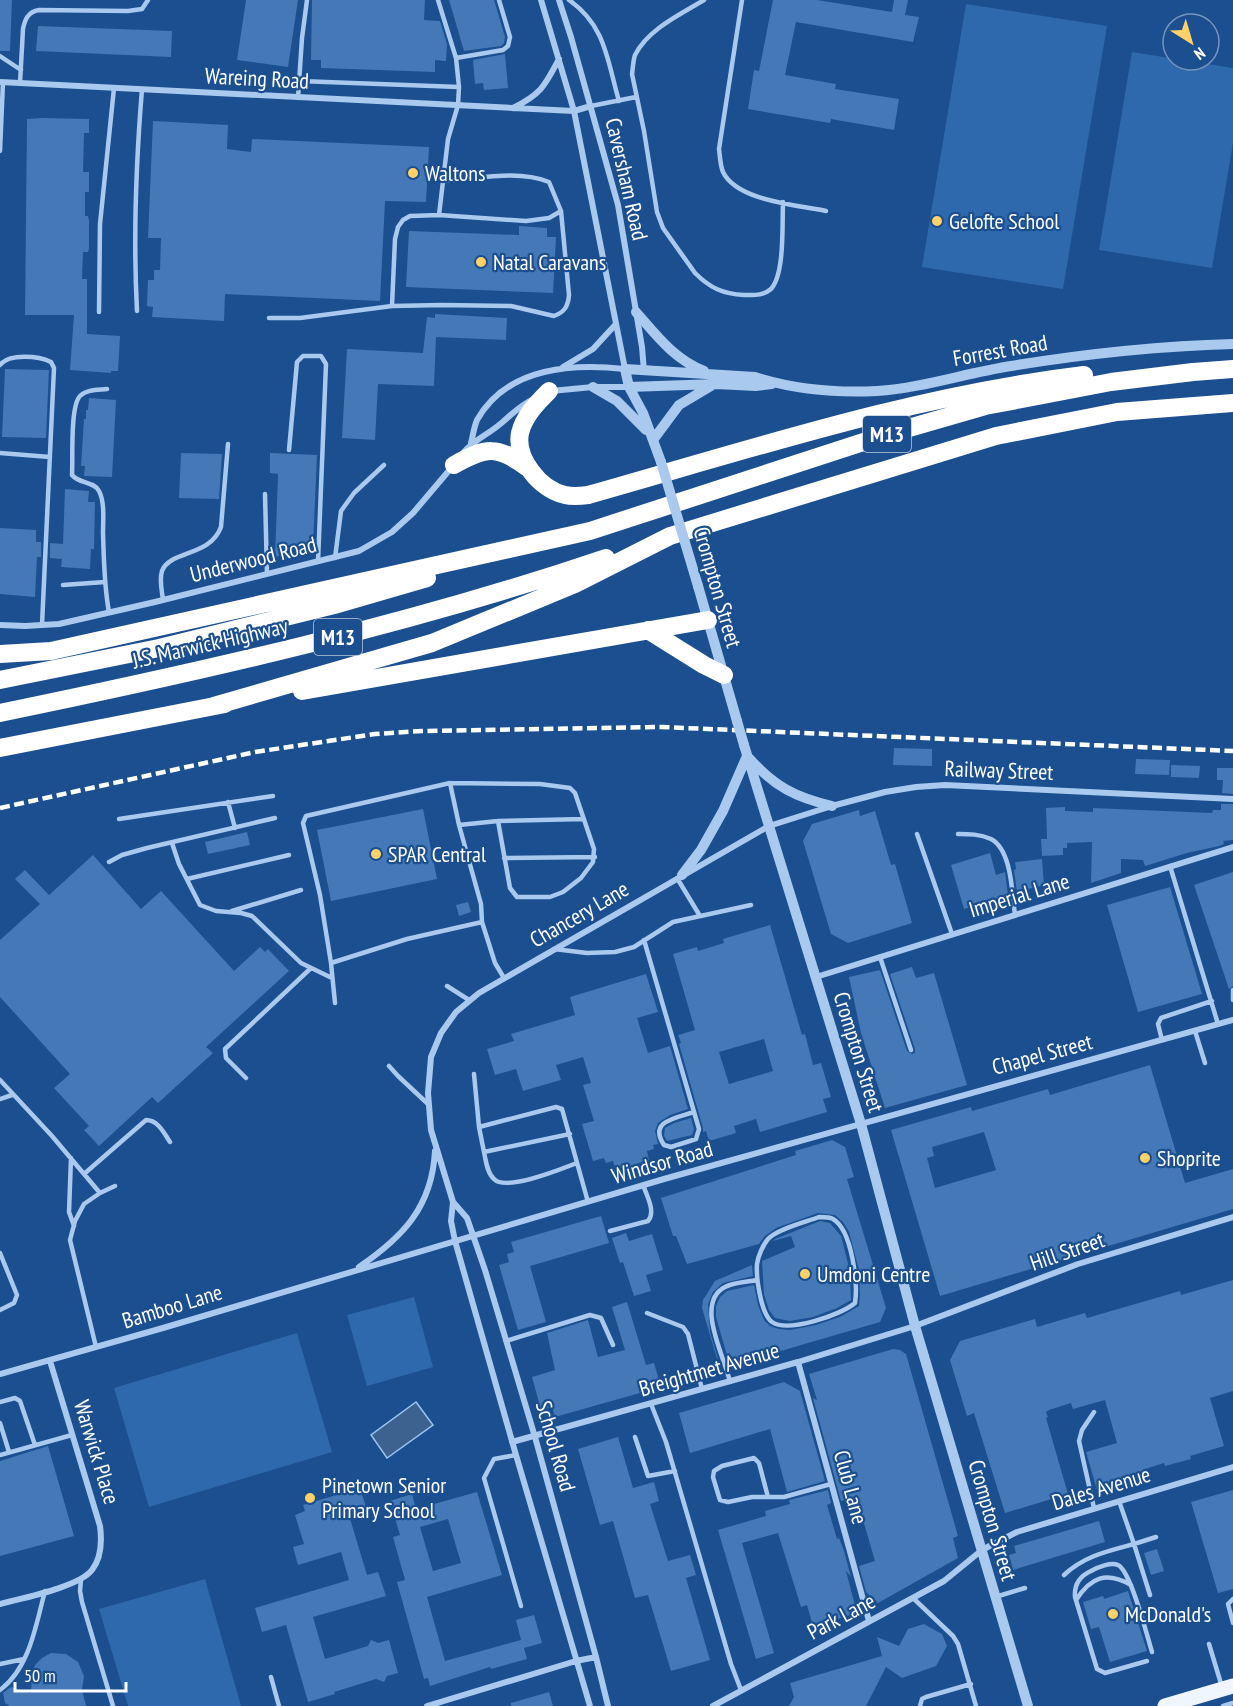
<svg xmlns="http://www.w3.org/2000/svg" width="1233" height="1706" font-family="'PT Sans Narrow',sans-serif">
<rect width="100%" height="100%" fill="#1b4f8f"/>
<!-- green -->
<path fill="#2e69ad" d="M966,4L1107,26L1063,289L922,267Z
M1132,52L1233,68V143L1212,268L1099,250Z
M414,1297L433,1367L367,1386L347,1315Z
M297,1333L332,1452L149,1507L114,1388Z
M205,1579L241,1706H128L99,1609Z"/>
<!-- water -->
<path fill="#3c6290" stroke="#9cc4f0" stroke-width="1.5" d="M416,1402L433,1425L387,1458L371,1435Z"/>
<!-- building -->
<path fill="#4478b7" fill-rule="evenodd" d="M0,0H12L10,51H0Z
M246,0H298L288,67L237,60Z
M312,0H425L424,20L440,21L447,44L446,61L435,60V72L321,68V60H311Z
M449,0H494L505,37L504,43L501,46L464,51Z
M773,0H817L892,12L894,0H908L905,15L919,17L913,42L796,22L785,75L836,84L835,89L899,99L894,130L831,119L830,123L748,109L754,70L759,71Z
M38,26L172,31L171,57L36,51Z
M505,54L508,88L484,90L483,83L475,84L473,60Z
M43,118L89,119V133H84L83,172H89V192H85V216H88L89,221V248L88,252H83L82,279H87V334L120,336L118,371H111V373L70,370L74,315H25L27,119Z
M153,121L228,125L227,149L251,152L252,139L429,147L426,202L385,201L380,301L225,294L224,321L152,317L153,307L147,306L148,280H154V270H160L161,238H148Z
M519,226L547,228V237H556L553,293L406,287L409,231L519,235Z
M435,314L507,318L506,340L436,337L434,386L378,384L375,440L342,438L347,349L423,353L427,317L435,318Z
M5,369L49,370L46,438L2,437Z
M89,398L116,400L112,477L84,476L85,466H81L84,419H86V410H88Z
M181,453L222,454L219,499L179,498Z
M270,453L317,455L313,547L275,557L278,474L270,473Z
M65,489L89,491L88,502H95L94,549H91L90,569L61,567L62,559L50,558V543L63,544Z
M0,528L36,530V542H41V557H37L35,597L0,594Z
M894,748L932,749V766L893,765Z
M1136,759L1170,760L1169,775L1135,774Z
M1171,765L1200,766L1199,778L1171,777Z
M1217,768H1233V794L1222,793L1223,780H1217Z
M1221,804H1233V840L1223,841L1224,844L1219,846L1187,853L1145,866L1143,860L1121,859V873L1091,883L1092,842L1067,843V848H1063V855L1042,856L1041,839H1047L1046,808L1065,807V811L1093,812V808L1212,813L1213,810H1221Z
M423,809L437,879L331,901L317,830Z
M859,810L860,816L875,811L891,865L895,864L912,923L848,943L831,934L803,841L812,824Z
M247,832L250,845L208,854L205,842Z
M990,853L996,875L1005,872L1008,895L964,909L951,865Z
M93,855L141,909L161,891L234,971L260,947L265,952L268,949L289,971L206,1047L213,1053L158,1103L152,1097L99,1146L84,1130L89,1126L54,1088L70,1074L0,997V940L40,904L15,879L25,870L49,895Z
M1042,859L1044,885L1017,892L1014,870L1016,869L1015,862Z
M1233,872V986L1229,989L1194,885Z
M1170,887L1202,994L1138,1012L1107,905Z
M468,902L471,912L459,916L456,905Z
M770,925L802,1035L805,1034L813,1065L821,1063L831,1097L823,1099L827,1112L760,1132L756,1119L734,1126L736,1133L709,1141L706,1131L703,1132V1128L679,1044L681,1043L678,1035L695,1030L673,954L697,947L698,951L724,943L723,939ZM764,1039L773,1071L729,1084L719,1052Z
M912,967L916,978L934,973L967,1085L885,1108L861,1033L849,977L880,970L907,1051L912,1054L915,1053V1049L890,974Z
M646,974L658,1012L637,1018L648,1053L670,1046L688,1109L670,1115L658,1123L655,1131L658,1144L653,1145L654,1149L647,1151L649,1160L616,1170L613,1161L606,1163L604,1158L593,1161L582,1124L594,1121L583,1085L591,1083L583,1057L556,1065L561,1080L523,1091L516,1069L495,1075L487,1049L514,1041L511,1034L575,1015L570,997Z
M1150,1065L1185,1183L1233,1169V1209L940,1296L891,1130L971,1107L972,1111L1048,1089L1050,1095ZM984,1132L996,1170L935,1188L927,1158L934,1156L932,1147Z
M691,1118L694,1129L692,1135L667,1141L664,1136L665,1128L674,1123Z
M832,1140L845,1147L854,1177L847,1179L886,1308L880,1322L730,1366L716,1317V1306L720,1297L727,1291L754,1285L758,1305L764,1320L770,1326L779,1329L790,1330L816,1325L840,1317L859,1306L860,1294L859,1270L849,1232L843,1222L835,1215L818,1213L776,1228L765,1236L759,1244L687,1264L676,1236H673L661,1198L796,1155L795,1151Z
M601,1216L609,1243L530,1266L546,1322L518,1330L499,1265L509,1262L507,1254L514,1252L511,1242Z
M820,1221L830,1223L841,1236L850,1271L851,1300L837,1308L813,1317L790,1321L775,1318L769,1310L764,1294L762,1261L795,1247L791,1236L773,1241L775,1239Z
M626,1233L629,1241L652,1234L663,1270L646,1275L651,1291L634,1296L623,1262L620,1263L612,1238Z
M752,1265L753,1276L723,1283L713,1292L708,1304L710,1332L721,1369H720L702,1308L703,1300L715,1281Z
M1233,1280V1391L1210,1398L1224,1446L1190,1456L1191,1459L1165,1466L1164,1463L1142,1470L1144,1477L1097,1490L1086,1452L1117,1443L1105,1400L1073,1409L1071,1403L1049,1410L1046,1412L1048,1417L1046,1418L1068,1494L1005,1513L974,1413L967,1416L950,1360L960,1341L1035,1319L1037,1327L1085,1313L1087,1318L1180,1291L1181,1295Z
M627,1302L646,1365L654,1363L661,1387L555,1417L552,1407L541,1410L532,1377L555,1370L547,1333L588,1320L598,1357L625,1350L612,1307Z
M893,1349L900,1350L906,1354L958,1536L953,1538L958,1558L878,1603L866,1592L859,1566L875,1561L861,1513L859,1514L854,1497L841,1501L813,1398L817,1400L809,1374Z
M784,1382L800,1391L825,1481L787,1492L770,1429L690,1453L679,1413Z
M618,1437L633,1488L654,1482L659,1501L650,1504L668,1561L690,1555L696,1575L686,1578L710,1660L671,1671L648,1595L635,1598L613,1521L600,1525L578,1449Z
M48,1446L74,1536L0,1556V1461Z
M360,1488L366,1507L348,1512L367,1575L378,1572L386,1596L313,1617L325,1659L368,1646L371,1640L378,1643L389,1640L398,1673L387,1676L384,1682L376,1679L334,1692L335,1694L308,1702L286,1625L262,1632L255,1608L349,1580L341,1552L298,1565L293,1547L304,1544L295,1515L305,1511L303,1505Z
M828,1490L831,1503L827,1505L837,1539L839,1538L844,1551L851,1577L846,1571L857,1613L813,1626L807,1605L801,1607L778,1533L742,1543L774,1653L756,1659L718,1530L766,1516L765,1511L790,1504L789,1500Z
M1233,1490V1589L1218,1593L1191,1502Z
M477,1492L502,1575L427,1597L445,1661L521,1640L516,1620L534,1615L542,1643L524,1648L527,1659L491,1669L490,1667L430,1686L428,1678L424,1679L397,1582L405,1580L393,1537L400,1535L390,1501L412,1494L416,1509ZM448,1519L461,1563L433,1571L420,1527Z
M1099,1521L1105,1542L1013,1570L1009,1555L1016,1553L1014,1546Z
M1157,1549L1164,1571L1151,1575L1144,1553Z
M1128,1591L1147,1651L1110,1662L1099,1627L1091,1629L1083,1602L1103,1596L1104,1599Z
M924,1624L942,1634L947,1646L936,1666L902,1678L886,1667L866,1706H789L794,1697L790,1683L882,1656L877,1637L899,1646L908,1629Z
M51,1653L66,1654L78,1662L84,1676L82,1690L86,1706H10L5,1703L3,1693L11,1687L31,1693L32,1674L35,1665L42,1658Z
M549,1692L553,1706H511V1703Z"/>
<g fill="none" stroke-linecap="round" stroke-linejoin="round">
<!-- service -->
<path stroke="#a9c9ee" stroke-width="4.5" d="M438,0L456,58L459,87L458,105L448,139L439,215
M569,0C606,26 607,60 619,101
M704,0C681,14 648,29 635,55C633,61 633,68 632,74L644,131L657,212L663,228L695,273C710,288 723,294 744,295C754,295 763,296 771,289C785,274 782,223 783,202
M742,0L719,149C720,156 720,165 723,172C737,201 797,205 826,211
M0,56L21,70
M456,58L503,50L508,46L510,37L499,0
M299,81L459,87
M20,83L23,29C25,19 28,12 39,10L128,11L142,9L148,0
M298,98L302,38L307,0
M591,106L636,97
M0,151L3,82
M392,306L395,239L398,227L403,220L410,216L439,215L526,221L549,218L561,211
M137,311C133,237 136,163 142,89
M99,312L100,224L114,88
M269,318H300L392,306L442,305L511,306L554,316C565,312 568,306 569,295L561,211L549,182C517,169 477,179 444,181
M0,365C9,353 39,356 51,362L54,368L42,625
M107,389C98,390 87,389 80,396C70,406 73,459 72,475C79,484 94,481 99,491C105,502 103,521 103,533C104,560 104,586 109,612
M289,450L297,362L303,356H321L326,364L318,562
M0,453L50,457
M265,494L267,574
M335,558L341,511L354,493L384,465
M63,585L105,582
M163,600C162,591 159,580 162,571C170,550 210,557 221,527L228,444
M450,783L459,825L481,904L482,922L495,963L504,978
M228,802L235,828
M119,819L273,796
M459,825L498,821L584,819
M917,834L952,934
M958,834C969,834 980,834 991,839C1012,850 1012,894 1015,915
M172,843L179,864L200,905L216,911L241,913L252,916L301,963L332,978
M504,858L595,857
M109,862L122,855L147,848L275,818
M1170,866L1218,1024
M677,878L700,916
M187,879L289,855
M232,911L301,890
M644,940L699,1129L696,1139L671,1147L664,1145C648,1121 676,1118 694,1112
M554,949L587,953L615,952L634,947L673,922L751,905
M880,957L911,1050
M331,963L320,895L303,823L306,816L450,783L540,784L570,788L575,793L594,849L593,862L581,878L563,892L550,897H517L510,888L498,821
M447,986L469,1000
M1233,990V1000
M335,1003L331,963L407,939L482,922
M1195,1031L1205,1063
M1162,1040L1158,1024L1161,1018L1212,1001
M389,1066L398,1076L428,1104
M474,1074L479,1127L556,1107L562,1109L588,1202
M246,1078L226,1058L225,1049L311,968
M0,1080L52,1136L100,1193
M0,1099L12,1095
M479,1127L484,1152
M570,1134L484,1152C486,1161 487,1173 494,1179C506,1192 561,1169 577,1163
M71,1158L69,1212L74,1226
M84,1174L146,1120C158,1120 164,1133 170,1142
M819,1217C823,1217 830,1217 833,1219C852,1230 858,1283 855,1303C841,1315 788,1333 772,1322C761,1314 756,1278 757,1264C758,1256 763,1245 768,1239C777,1229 806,1222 819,1217Z
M610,1231L648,1221C656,1212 647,1196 643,1185
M0,1253L17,1295L14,1303L0,1310
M647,1313L683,1327L688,1334L702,1389
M506,1341L590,1315L601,1318L613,1345
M96,1347L70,1240L75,1221L84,1204L100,1193L115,1186
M730,1382C725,1357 694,1303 725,1287C734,1282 747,1282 757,1280
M0,1402L15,1398L20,1401L35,1445
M651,1404L666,1442L731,1664L741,1690
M1094,1412L1082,1430L1079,1441L1094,1508
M0,1423L9,1452
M635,1437L648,1476L675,1471
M0,1455L72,1435
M516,1455L494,1459L484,1478L521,1606
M768,1497L759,1463L754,1458L722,1466L714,1471L713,1477L719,1497L720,1500L728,1502L752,1497H784L831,1484
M1119,1501L1134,1544L1156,1537
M1064,1575C1084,1556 1108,1551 1134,1544L1150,1595
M81,1579L80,1591L82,1602L113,1706
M995,1597L1025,1588
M913,1598L953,1636L958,1644L976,1706
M1233,1599L1228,1604L1233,1623
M1076,1600C1091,1577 1106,1571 1131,1585
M1209,1644L1222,1687
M1147,1661L1105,1673L1097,1669L1075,1597C1074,1585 1080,1576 1091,1571C1098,1567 1111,1562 1118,1565C1131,1571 1147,1636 1152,1652
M0,1664L24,1659
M271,1677L279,1706
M0,1690C30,1668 36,1624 45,1591
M920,1706L922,1699L926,1697L971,1684
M1223,1706L1233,1703"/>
<!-- minor -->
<path stroke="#a9c9ee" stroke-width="6" d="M559,0L571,37L618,205L642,347L644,371
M0,82L574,111L591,106
M513,108C541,94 544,87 559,59
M563,367L593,349L616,324
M551,391L593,387H629
M471,443C473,435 474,427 477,420C507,367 571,363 625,369L574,111L541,0
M464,452C474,440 487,435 499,425C510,416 520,405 534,399
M0,625L25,626L59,624L155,602L359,551L392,532L413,513L452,467
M816,977L1233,847
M453,1202L451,1221L455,1241L516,1455L590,1706
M359,1267C403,1237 432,1207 435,1151
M798,1362L869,1621
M0,1374L163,1328L664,1179L1233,1020
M512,1442L798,1362L915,1326L1078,1264L1233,1217
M0,1604C22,1598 79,1587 92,1570C102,1557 102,1541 100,1526L50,1361
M427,1706L576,1661L596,1657
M608,1706L596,1657L535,1437L485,1270L467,1218L453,1202L431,1130L428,1093L431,1057L441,1033L456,1012L479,993L769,826L832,806L885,792L916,787L945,785L1233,799
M713,1706L944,1581L982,1550L1017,1532L1233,1467"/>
<!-- tertiary -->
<path stroke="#a9c9ee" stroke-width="10" d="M636,312C657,336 674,359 704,371
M593,387L617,401L646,430
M629,387L716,384L756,386L772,384
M653,440L679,405L711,386
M661,462L643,413L629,387L625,369L755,377C793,389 837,393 877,391C922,388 966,373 1011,366C1084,354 1159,346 1233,344
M698,586L737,721
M744,745L861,1124L915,1326L1028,1706
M749,758C775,787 795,797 832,806
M682,875L701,850L723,811L747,756"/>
<!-- primary -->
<path stroke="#f0f6ff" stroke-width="15" d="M1165,1706L1233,1686"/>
<!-- motorway -->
<path stroke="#fff" stroke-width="18" d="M549,391C537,403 524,416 520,433C515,458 540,490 565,495C573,497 581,496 588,495C751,449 915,395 1084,375
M454,465C486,447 497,445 528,468
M648,630L704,665L724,675
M0,654L51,651L590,531L888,434L985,406L1111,382L1193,372L1233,369
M0,680L159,648L334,605L427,578
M302,691L708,620
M214,706L432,643L575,584L670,536L996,436L1117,412L1233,403
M0,713C204,671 408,625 606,558
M0,748L225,704"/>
<!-- rail -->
<path stroke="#fff" stroke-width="4.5" stroke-dasharray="10 4.5" stroke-linecap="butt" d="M0,808L255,752L375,734L422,731L661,727L1233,751"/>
<!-- tertiary-bridge -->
<path stroke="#a9c9ee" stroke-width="10" d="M661,462L698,586
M737,721L744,745"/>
</g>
<!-- markers -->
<g fill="#ffd166" stroke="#1b4f8f" stroke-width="2">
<circle cx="413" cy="173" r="6"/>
<circle cx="937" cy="221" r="6"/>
<circle cx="481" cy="262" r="6"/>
<circle cx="376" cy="854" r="6"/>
<circle cx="1145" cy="1158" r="6"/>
<circle cx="805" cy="1274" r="6"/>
<circle cx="310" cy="1498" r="6"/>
<circle cx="1113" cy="1614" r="6"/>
</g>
<g text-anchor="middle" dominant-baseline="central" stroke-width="4.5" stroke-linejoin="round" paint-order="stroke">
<!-- shield labels -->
<g fill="#1b4f8f" stroke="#bbcadd" stroke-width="1.5">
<rect x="863" y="416" width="48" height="36" rx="4.5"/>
<rect x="314" y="619" width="48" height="36" rx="4.5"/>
</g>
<g font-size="21" font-weight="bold" fill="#fff">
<text x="887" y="434">M13</text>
<text x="338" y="637">M13</text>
</g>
<!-- street labels -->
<g font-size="22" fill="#fff" stroke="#1b4f8f">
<text transform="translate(257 78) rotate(3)">Wareing Road</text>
<text transform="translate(627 179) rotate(77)">Caversham Road</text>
<text transform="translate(1000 350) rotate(-10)">Forrest Road</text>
<text transform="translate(253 559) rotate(-14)">Underwood Road</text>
<text transform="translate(718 587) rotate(74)">Crompton Street</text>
<text transform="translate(210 643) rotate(-13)">J.S. Marwick Highway</text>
<text transform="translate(999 770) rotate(2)">Railway Street</text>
<text transform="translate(1019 895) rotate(-17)">Imperial Lane</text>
<text transform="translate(579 914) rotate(-30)">Chancery Lane</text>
<text transform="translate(859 1052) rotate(73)">Crompton Street</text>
<text transform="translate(1042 1054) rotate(-15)">Chapel Street</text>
<text transform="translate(662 1162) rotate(-16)">Windsor Road</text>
<text transform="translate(1067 1251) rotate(-19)">Hill Street</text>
<text transform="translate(172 1306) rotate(-17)">Bamboo Lane</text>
<text transform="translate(709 1369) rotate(-16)">Breightmet Avenue</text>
<text transform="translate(556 1446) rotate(74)">School Road</text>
<text transform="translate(97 1452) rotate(73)">Warwick Place</text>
<text transform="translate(851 1487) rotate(75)">Club Lane</text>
<text transform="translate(1101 1488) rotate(-17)">Dales Avenue</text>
<text transform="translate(993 1520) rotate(74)">Crompton Street</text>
<text transform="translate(841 1616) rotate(-28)">Park Lane</text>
</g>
<!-- poi labels -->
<g font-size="22" fill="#fff" stroke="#1b4f8f" text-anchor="start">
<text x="425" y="173">Waltons</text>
<text x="949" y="221">Gelofte School</text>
<text x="493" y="262">Natal Caravans</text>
<text x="388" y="854">SPAR Central</text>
<text x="1157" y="1158">Shoprite</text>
<text x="817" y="1274">Umdoni Centre</text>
<text x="322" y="1485">Pinetown Senior<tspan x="322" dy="25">Primary School</tspan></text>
<text x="1125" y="1614">McDonald's</text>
</g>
</g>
<!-- north arrow -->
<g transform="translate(1191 42) rotate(143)"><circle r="28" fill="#1b4f8f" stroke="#7695bc" stroke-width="1.5"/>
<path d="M0-4.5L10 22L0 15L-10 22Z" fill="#ffd166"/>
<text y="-9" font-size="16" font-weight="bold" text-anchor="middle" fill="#ffffff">N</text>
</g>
<!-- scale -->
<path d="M15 1682v9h111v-9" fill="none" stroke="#ffffff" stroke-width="3"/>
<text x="24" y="1682" font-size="18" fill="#ffffff" stroke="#1b4f8f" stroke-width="4.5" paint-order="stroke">50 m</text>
</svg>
